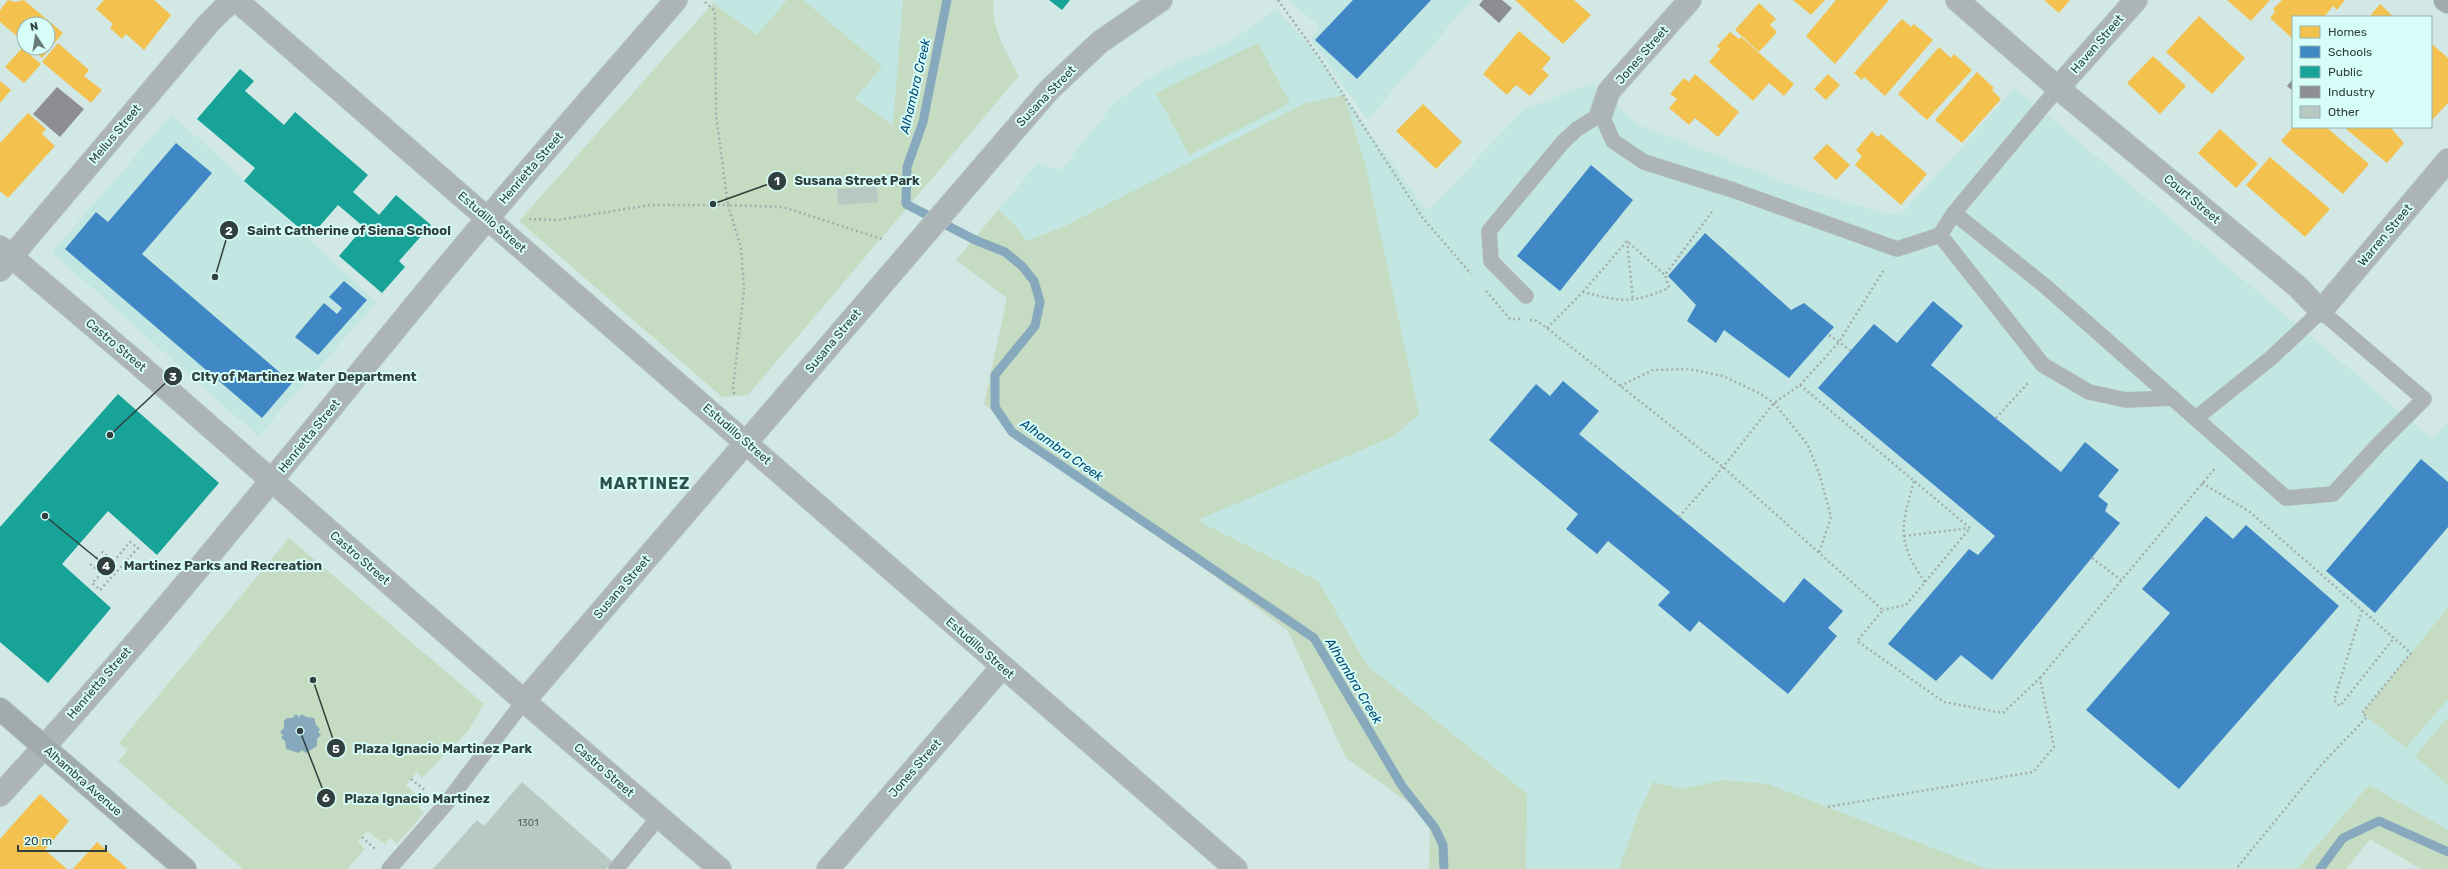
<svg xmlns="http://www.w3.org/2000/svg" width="2448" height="869" font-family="Rubik,sans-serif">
<rect width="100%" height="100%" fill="#d2e8e5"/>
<!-- built -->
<path fill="#c2e6e1" d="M715,0H903L894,125L757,35L713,3Z
M1289,0H1472L1367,120L1311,39L1320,27Z
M1277,9L1319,57L1363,124L1427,211L1525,109L1592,83L1637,124L1800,188L1890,215L1904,211L2015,88L2433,439L2448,421V830L2369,785L2297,869H1526L1527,794L1367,665L1318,581L1204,524L1064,226L1026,241L1016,226L998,210L1038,163L1061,170L1114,104L1143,82L1179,62L1227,43Z
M172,114L377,302L258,436L52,252Z"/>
<!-- green -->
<path fill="#c5dbc2" d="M787,0H803L882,66L855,99L893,125L903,0H994C990,26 1007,54 1019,76L748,395L722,397L519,221L713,3L757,35Z
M1258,43L1290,103L1189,155L1156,93Z
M1344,95L1366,167L1419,414L1394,436L1200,519L1204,524L1318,581L1367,665L1527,794L1526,869H1429L1430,818L1346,758L1288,631L984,404L1007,298L956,260L998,210L1016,226L1026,241L1065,226L1306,103Z
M289,538L484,704L468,731L422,778L417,772L406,785L423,801L418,807L424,813L397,844L390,838L385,844L367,831L358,842L365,849L347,869H243L118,761L128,750L119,743Z
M2448,608V699L2406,748L2362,713Z
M2448,717V785L2415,756Z
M1723,780L1768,784L1987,869H1619L1639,812L1653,782L1683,789Z
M2369,785L2448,830V869H2421L2370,839L2346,869H2297Z"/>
<!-- water -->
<path fill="#87a9be" d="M296,714L299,717L302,714L306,717L314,718L316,725L320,729L318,732L321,735L317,739V746L306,753L302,750L299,753L286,749L285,741L281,738L283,735L280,732L284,728V721L287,718H292Z"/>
<!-- homes -->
<path fill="#f2c14e" d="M8,0L15,2L24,0L63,33L42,58L30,48H48V24H24V42L0,22V10Z
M104,0H154L171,15L144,50L126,34L122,39L110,28L113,24L96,9Z
M1515,0H1574L1591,15L1563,44Z
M1793,0H1825L1811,15Z
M1836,0H1889L1835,64L1806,36Z
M2044,0H2070L2059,13Z
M2227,0H2270L2251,21Z
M2282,0H2345L2337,10L2333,6L2324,17H2293V39L2270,18L2275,12L2273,9Z
M1759,3L1776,19L1770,25L1777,32L1759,52L1735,30Z
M2380,4L2394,17H2369Z
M2199,16L2245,58L2212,94L2166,52Z
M1902,19L1911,27L1914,24L1933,40L1885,96L1864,77L1862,80L1854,73Z
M1519,31L1551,58L1542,69L1549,75L1530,96L1516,85L1507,95L1483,74Z
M1730,32L1739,39L1741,37L1794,84L1784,96L1769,83L1753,101L1709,62L1720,49L1717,46Z
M58,43L89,70L84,76L102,90L91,103L42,62Z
M2431,43L2448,58V103L2431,121Z
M1939,47L1951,58L1954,54L1972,70L1927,120L1898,94Z
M22,48L41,64L24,83L5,67Z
M2153,56L2186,86L2160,114L2127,83Z
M1977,72L1994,88L1992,90L2001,99L1962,143L1935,120Z
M1695,74L1739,112L1718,137L1695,118L1689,125L1669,108L1677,99L1670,94L1684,78L1689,82Z
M1828,74L1840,85L1826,100L1814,89Z
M0,81L11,90L0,103Z
M1423,104L1462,142L1436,169L1396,131Z
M28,113L46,129L42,134L55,146L8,198L0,191V143Z
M2293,127H2326L2369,164L2343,194L2281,141Z
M2348,127H2390L2404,143L2387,163L2346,129Z
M2220,129L2258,164L2236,188L2198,153Z
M1872,131L1878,137L1881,134L1927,174L1901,205L1855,165L1862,156L1856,150Z
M1827,144L1850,165L1836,180L1813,158Z
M2270,157L2330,209L2305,237L2246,185Z
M40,794L69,821L45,850L67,869H0V839Z
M97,842L127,868L126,869H73Z"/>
<!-- schools -->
<path fill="#3f88c5" d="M1353,0H1431L1357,79L1315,40Z
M176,143L212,173L142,254L292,383L262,418L65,249L96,212L108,222Z
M1591,165L1633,200L1560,291L1517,256Z
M1705,233L1791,310L1804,303L1834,327L1789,378L1724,330L1716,343L1687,321L1696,305L1668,276Z
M344,281L367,300L318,355L295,337L324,303L337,314L342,308L329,297Z
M1933,301L1963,326L1931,365L2061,472L2085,442L2119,470L2098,496L2108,504L2105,511L2120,523L1992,680L1961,655L1936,681L1888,644L1969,549L1978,555L1995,536L1818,388L1874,324L1897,343Z
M1563,381L1599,411L1579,434L1784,603L1804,578L1843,611L1828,628L1837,636L1788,694L1699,621L1690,632L1658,605L1670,592L1608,541L1597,554L1566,529L1578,514L1489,440L1536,384L1550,396Z
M2421,459L2448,482V527L2375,613L2326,571Z
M2206,516L2233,539L2246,525L2339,606L2179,789L2086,710L2170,613L2142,589Z"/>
<!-- public -->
<path fill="#17a398" d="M1049,0H1070L1062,10Z
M240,69L254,81L245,91L284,125L295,112L368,175L353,192L379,215L396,195L431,225L399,261L405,267L382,293L339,256L364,227L338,205L310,237L244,181L255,168L197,119Z
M118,394L219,483L157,555L108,511L62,564L111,608L48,683L0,642V527Z"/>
<!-- industry -->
<path fill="#8d8d92" d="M1483,0H1502L1512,8L1499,23L1479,5Z
M2293,79V91L2287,86Z
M57,87L84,109L60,137L33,114Z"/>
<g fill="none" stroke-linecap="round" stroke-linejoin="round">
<!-- stream -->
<path stroke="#87a9be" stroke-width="9" d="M947,0L923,122L907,167L906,204L975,240L1005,252L1022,266L1034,281L1040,302L1035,326L995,375V407L1012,432L1314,638L1402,786L1435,828L1443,845L1444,869
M2320,869L2343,838L2379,821L2448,852"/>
</g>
<!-- building -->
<path fill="#b8c8c3" d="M877,186L878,202L838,205L837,189Z
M522,782L613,862L606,869H433L477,820L484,826Z"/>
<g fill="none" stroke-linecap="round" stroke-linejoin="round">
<defs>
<path id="lane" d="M1954,213L2045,286L2286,498L2333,494L2377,446L2424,399L2321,311L2271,358L2196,418
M1940,235L2043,365L2089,392L2126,400L2173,398
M1526,296L1491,261L1489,231L1563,142L1577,129L1601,114L1613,141L1644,162L1733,190L1897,249L1940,235L1954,213L2058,88
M389,869L445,805L524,701
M616,869L659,817"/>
<path id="street" d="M236,0L1236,869
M1957,0L2058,88L2298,287L2321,311L2448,160
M2058,88L2136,0
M1601,114L1609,91L1690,0
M0,247L136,362L524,701L720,869
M0,270L209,23L232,0
M524,701L1049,90L1100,42L1161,0
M0,795C143,641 274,477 407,315C494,208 586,104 676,0
M828,869L1002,667"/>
<path id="secondary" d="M2445,0L2448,2
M0,709L185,869"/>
</defs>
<!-- lane casing -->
<use href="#lane" stroke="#b3c5c2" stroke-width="16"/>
<!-- street casing -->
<use href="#street" stroke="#b3c5c2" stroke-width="24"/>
<!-- secondary casing -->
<use href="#secondary" stroke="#b3c5c2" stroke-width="24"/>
<!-- path -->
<path stroke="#a5aeae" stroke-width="2.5" stroke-dasharray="2 3" stroke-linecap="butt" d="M1278,0L1319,57L1422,217L1471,274
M705,2L715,11L716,115L728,205L783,207L885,240
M529,219L557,220L650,205H728L741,248L744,290L733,388L735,397
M1627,241L1633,300
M1486,291L1510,319H1521
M1583,292L1627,241L1665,275
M1530,320H1535L1547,328L1723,467L1883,610L1857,641L1944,702L2003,713L2040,678L2054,747L2033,772L1827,807
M1547,328L1583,292C1623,302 1630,304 1669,288L1665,275L1714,209
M1800,385L1970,528L1906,605L1883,610
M1620,386L1653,370L1689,369L1723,376L1759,393L1774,403L1808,445L1820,476L1831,517L1819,553
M1996,418L2029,382
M1914,481C1901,527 1896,541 1925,582
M2202,483L2250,512L2411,653L2362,713L2367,717L2321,765L2236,869
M1679,517L1723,467L1774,403L1800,385L1839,342L1885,268
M1904,536L1970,528
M96,557L110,569
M2092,558L2121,580
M90,564L102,573L92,583L100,590L138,548L130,542L114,561L101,551
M2362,610L2334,700L2340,706L2394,638
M2040,678L2216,467
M411,779L426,791
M362,837L375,849"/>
<!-- lane -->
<use href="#lane" stroke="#adb4b5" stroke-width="15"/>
<!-- street -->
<use href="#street" stroke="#adb4b5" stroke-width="22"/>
<!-- secondary -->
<use href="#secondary" stroke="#a2abac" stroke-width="22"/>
<!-- path-bridge -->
<path stroke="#a5aeae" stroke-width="2.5" stroke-dasharray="2 3" stroke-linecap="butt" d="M1829,335L1851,351"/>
</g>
<g text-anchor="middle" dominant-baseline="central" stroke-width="4" stroke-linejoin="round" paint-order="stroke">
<!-- number labels -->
<g font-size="10" fill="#53625f">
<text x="528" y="823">1301</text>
</g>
<!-- street labels -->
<g font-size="12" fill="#31403e" stroke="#d7fdf8">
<text transform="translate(2097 44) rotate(-49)">Haven Street</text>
<text transform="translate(1642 55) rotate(-49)">Jones Street</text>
<text transform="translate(1046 96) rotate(-46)">Susana Street</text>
<text transform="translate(115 134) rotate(-50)">Mellus Street</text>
<text transform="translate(531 168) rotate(-49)">Henrietta Street</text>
<text transform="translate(2192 199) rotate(40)">Court Street</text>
<text transform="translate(492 222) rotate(41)">Estudillo Street</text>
<text transform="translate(2385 235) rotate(-50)">Warren Street</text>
<text transform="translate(833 341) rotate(-50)">Susana Street</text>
<text transform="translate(116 345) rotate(40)">Castro Street</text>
<text transform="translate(737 434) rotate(41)">Estudillo Street</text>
<text transform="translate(309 436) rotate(-51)">Henrietta Street</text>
<text transform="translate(360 558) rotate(41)">Castro Street</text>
<text transform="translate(622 587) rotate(-49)">Susana Street</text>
<text transform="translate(980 648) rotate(41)">Estudillo Street</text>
<text transform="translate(99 683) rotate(-49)">Henrietta Street</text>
<text transform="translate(915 768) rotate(-49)">Jones Street</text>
<text transform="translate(604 770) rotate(41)">Castro Street</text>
<text transform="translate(83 781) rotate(41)">Alhambra Avenue</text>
</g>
<!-- water labels -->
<g font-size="13" font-style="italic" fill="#024a74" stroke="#d7fdf8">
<text transform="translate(915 86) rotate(-77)">Alhambra Creek</text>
<text transform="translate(1062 450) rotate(35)">Alhambra Creek</text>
<text transform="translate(1354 681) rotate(59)">Alhambra Creek</text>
</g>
<!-- district labels -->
<g font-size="16" font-weight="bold" letter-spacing="1" fill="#2e504c" stroke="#d7fdf8">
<text x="645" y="483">MARTINEZ</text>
</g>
</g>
<!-- callouts -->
<path fill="none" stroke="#31403e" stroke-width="1.5" d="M713 204L777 181M215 277L229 230M110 435L173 376M45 516L106 566M313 680L336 748M300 731L326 798"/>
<g fill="#31403e" stroke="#d7fdf8" stroke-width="1.5">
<circle cx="713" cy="204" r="4"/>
<circle cx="215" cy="277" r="4"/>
<circle cx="110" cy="435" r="4"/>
<circle cx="45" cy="516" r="4"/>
<circle cx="313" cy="680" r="4"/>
<circle cx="300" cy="731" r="4"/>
<circle cx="777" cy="181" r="10"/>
<circle cx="229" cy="230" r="10"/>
<circle cx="173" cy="376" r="10"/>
<circle cx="106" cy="566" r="10"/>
<circle cx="336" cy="748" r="10"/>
<circle cx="326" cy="798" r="10"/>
</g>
<g font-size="12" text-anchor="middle" font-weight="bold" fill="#fff">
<text x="777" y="185">1</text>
<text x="229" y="235">2</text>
<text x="173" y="381">3</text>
<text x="106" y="570">4</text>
<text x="336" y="753">5</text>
<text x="326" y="802">6</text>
</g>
<g font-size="13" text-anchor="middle" font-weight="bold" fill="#31403e" stroke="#d7fdf8" stroke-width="4" stroke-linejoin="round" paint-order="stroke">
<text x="857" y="185">Susana Street Park</text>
<text x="349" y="235">Saint Catherine of Siena School</text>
<text x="304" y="381">CIty of Martinez Water Department</text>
<text x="223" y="570">Martinez Parks and Recreation</text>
<text x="443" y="753">Plaza Ignacio Martinez Park</text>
<text x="417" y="803">Plaza Ignacio Martinez</text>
</g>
<!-- legend -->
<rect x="2292" y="16" width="140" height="112" fill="#d7fdf8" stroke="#95b1ae"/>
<rect x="2300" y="26" width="20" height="12" fill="#f2c14e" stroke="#95b1ae"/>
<text x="2328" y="36" font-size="12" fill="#31403e">Homes</text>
<rect x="2300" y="46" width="20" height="12" fill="#3f88c5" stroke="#95b1ae"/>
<text x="2328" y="56" font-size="12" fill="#31403e">Schools</text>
<rect x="2300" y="66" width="20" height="12" fill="#17a398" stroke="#95b1ae"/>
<text x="2328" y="76" font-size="12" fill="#31403e">Public</text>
<rect x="2300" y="86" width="20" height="12" fill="#8d8d92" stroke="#95b1ae"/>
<text x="2328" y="96" font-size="12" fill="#31403e">Industry</text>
<rect x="2300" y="106" width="20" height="12" fill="#b8c8c3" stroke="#95b1ae"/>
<text x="2328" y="116" font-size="12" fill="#31403e">Other</text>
<!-- north arrow -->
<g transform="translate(36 36) rotate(348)"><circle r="19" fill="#d7fdf8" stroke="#95b1ae"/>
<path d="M0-3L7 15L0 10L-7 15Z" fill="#697b78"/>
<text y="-6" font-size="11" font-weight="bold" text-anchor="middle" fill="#31403e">N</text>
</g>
<!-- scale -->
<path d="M18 845v6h88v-6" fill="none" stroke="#31403e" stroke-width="2"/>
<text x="24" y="845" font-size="12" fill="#31403e" stroke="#d7fdf8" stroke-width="3" paint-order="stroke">20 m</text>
</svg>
